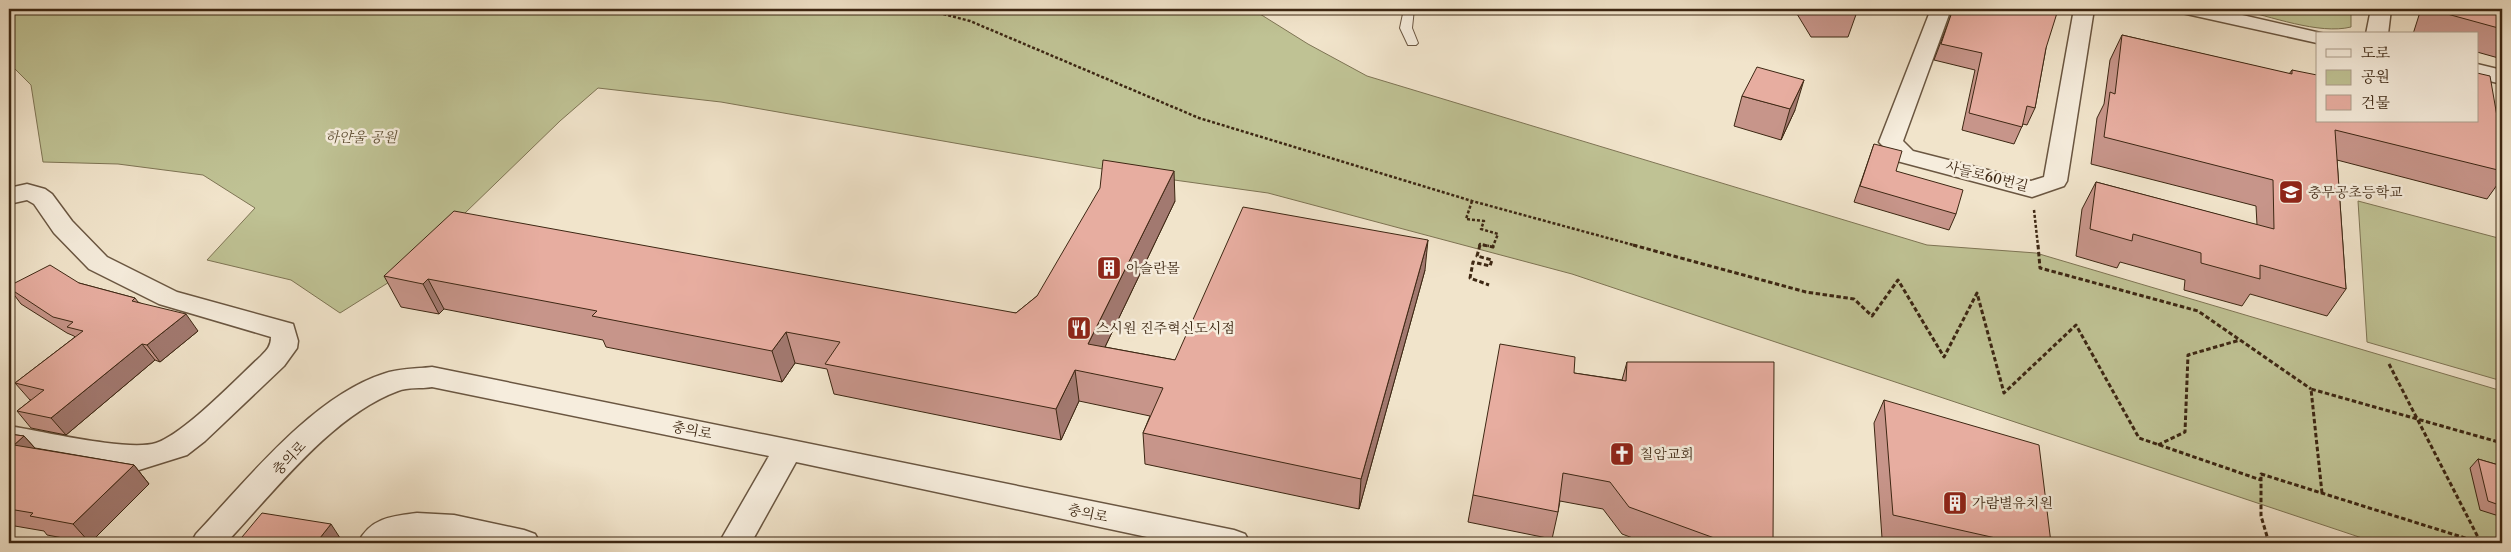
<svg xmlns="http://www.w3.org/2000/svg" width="2511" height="552" font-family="'Libre Caslon Text','Noto Serif KR',serif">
<rect width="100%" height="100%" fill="#f1e4cb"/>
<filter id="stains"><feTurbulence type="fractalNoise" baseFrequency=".004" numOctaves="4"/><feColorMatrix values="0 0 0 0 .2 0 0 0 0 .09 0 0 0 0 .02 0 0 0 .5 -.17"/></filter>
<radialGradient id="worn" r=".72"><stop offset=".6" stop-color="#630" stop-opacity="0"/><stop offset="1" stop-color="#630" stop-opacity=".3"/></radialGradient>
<!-- green -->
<path fill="#bfc294" stroke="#7e7454" d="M9,9H1252L1308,44L1367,76L1927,245L2036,253L2502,391V543H2377L1572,274L1268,193L1131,174L721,102L598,88L560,121L402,274L340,313L291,280L207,260L255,208L203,175L118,164L43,162L31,85L9,63Z
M2237,9H2351V27C2319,35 2270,16 2237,9Z
M2358,201L2502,239V381L2367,342Z"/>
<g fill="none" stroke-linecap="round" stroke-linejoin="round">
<defs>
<path id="lane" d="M1404,9H1414L1412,28L1418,43L1416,45H1408L1400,28Z"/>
<path id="street" d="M1931,9H1951L1903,141L1913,151L2031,181L2044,177L2074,9H2094L2067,181L2064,186L2032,197L1897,161L1879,142Z
M2179,9H2216L2325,34H2317V43L2182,13Z
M2371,9H2391L2388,34H2366Z
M2477,64L2502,70V84L2477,78Z
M27,184L45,189L52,194L72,221L107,257L177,292L293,324L298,341L297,348L284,366L205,441L187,455L139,470L9,448V426C42,431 128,452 156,443C185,433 236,379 261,356C267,350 271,346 271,337L159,304L89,269L54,233L34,204L27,200L9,204V188Z
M432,367L1234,530L1245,534L1250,543H1175L796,462L751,543H719L769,456L432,387C421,389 408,387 398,391C332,415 273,493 226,543H191L196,534C246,481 312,397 383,374C399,368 415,369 432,367Z
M417,513L454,515L524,530L535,534L540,543H470L417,538L392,543H358C370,518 392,516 417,513Z"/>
</defs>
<!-- lane casing -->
<use href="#lane" stroke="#6a5641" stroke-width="2"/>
<!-- street casing -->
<use href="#street" stroke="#6a5641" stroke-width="3"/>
<!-- path-far1 -->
<path stroke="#3d2713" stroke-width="2.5" stroke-dasharray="3 2" stroke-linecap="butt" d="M924,9L970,21L1199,118L1472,201L1637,246
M1472,201L1466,219L1484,221L1481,229L1498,234L1493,246
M2034,210L2038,246
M1479,246L1480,244L1489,246"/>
<!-- path -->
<path stroke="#3d2713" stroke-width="3" stroke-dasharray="4.5 2.5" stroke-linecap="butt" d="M1480,245L1477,256L1492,260L1490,266L1473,262L1470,278L1489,285
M1483,245L1493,247L1494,245
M1633,245L1806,292L1854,299L1872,316L1898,280L1944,357L1977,293L2004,393L2076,325L2139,438L2261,480
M2038,245L2040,268L2198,311L2311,389
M2389,364L2481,543
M2158,445L2185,432L2188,355L2240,340
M2322,493L2311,389L2502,443
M2269,543L2261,516V474L2481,543"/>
<!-- lane -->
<use href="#lane" fill="#f6eddd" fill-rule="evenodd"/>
<!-- street -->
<use href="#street" fill="#f6eddd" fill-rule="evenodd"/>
</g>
<!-- wall -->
<path fill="#c7958a" stroke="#3d2713" d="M1794,9H1858L1848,37H1811Z
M1951,9H2040L2046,48L2035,108L2027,125L2023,124L2014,144L1962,130L1975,70L1934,60L1953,10Z
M2421,9H2502V59L2477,52V34H2413Z
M2122,35L2289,74L2292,70L2502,145V178L2487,199L2337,160L2346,289L2327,316L2250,294L2242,306L2184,290L2185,280L2120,262L2117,268L2076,256L2082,209L2096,182L2257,225L2256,206L2091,164L2097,118L2104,104L2110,60Z
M1742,96L1795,110L1781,140L1734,126Z
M1874,144L1896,171L1956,214L1949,230L1854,202Z
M1175,201L1105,347L1175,360L1425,270L1359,509L1145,464L1143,433L1150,416L1079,401L1061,440L834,394L827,369L795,363L782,382L606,347L603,340L444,309L439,314L401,307L384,276L1016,313L1037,296Z
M79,283L135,298L138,302L198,331L160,362L155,360L66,435L31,428L17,411L31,400H30L15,383L75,337L74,336L67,333L21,304L9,288V286Z
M1627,362L1773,543H1646L1622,534L1603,509L1560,501L1558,512L1552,539L1468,522L1473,495L1574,373L1622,380Z
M1884,400L2051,543H1907L1882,538L1874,423Z
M9,434L24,436L35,448L134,465L149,484L90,543L47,535L44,531L9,525Z
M2478,459L2502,466V517L2480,510L2470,468Z"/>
<!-- shaded-wall -->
<path fill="#a27970" stroke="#3d2713" d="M1804,80L1795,110L1781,140L1790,109Z
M1174,171L1175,201L1092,374L1088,344Z
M1428,240L1425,270L1359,509L1361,479Z
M428,279L444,309L439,314L423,284Z
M186,314L198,331L160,362L147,345Z
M786,332L795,363L782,382L772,351Z
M142,344L155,360L66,435L51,418Z
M1075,370L1079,401L1061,440L1056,409Z
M24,436L41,455L14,445Z
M134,465L149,484L90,543L73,524Z
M331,524L342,541L341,543H316Z"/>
<!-- building -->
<path fill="#e7ada0" stroke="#3d2713" d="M1953,9H2040L2057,13L2046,48L2035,108L2027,106L2022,127L1969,113L1982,53L1941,44Z
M2429,9H2502V29Z
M2122,35L2292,74V70L2317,75V121H2477V73L2490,76L2502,145V171L2335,130L2346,289L2260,265V279L2201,263V253L2133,234L2132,241L2090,229L2096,182L2274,229L2273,180L2104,137L2110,92L2115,94Z
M1757,67L1804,80L1790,109L1742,96Z
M1874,144L1902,151L1896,171L1963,190L1956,214L1860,186Z
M1103,160L1174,171L1088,344L1175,360L1243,207L1428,240L1361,479L1143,433L1163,388L1075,370L1056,409L825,364L840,342L786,332L772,351L592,316L597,311L428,279L423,284L384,276L454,211L1016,313L1037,296L1100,188Z
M50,265L79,283L135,298L132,301L186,314L147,345L142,344L51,418L17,411L44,390L15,383L83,331L67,327L73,322L53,317L9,288V286Z
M1500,344L1575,357L1574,373L1626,381L1627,362H1774L1773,543H1728L1629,507L1610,482L1563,473L1558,512L1473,495Z
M1884,400L2039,445L2051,543H2018L1893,515Z
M9,434L24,436L14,445L134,465L73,524L30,516L33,513L9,509Z
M2478,459L2502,466V506L2488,501Z
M262,513L331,524L316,543H237Z
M385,541L400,543H380Z"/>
<!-- icons -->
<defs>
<symbol id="school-square" viewBox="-11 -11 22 22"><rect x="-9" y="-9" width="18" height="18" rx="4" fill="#8f2418" stroke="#f6eddd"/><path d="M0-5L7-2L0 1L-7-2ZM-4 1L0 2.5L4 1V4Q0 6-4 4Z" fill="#fff"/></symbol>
<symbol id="building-square" viewBox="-11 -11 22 22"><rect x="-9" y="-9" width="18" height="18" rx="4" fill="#8f2418" stroke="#f6eddd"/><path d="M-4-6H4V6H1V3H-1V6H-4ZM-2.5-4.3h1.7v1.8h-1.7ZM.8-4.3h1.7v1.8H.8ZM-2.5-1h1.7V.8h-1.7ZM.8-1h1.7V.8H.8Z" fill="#fff"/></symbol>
<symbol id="restaurant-square" viewBox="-11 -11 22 22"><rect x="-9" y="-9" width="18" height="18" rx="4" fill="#8f2418" stroke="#f6eddd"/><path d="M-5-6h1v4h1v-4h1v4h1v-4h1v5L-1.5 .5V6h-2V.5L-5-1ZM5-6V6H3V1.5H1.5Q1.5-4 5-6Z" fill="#fff"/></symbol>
<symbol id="church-square" viewBox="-11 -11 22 22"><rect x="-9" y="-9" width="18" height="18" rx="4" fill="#8f2418" stroke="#f6eddd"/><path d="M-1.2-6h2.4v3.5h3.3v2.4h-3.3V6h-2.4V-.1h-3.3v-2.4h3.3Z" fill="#fff"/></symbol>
</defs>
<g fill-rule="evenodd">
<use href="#school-square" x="2277" y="178" width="28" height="28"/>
<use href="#building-square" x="1095" y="254" width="28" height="28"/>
<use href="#restaurant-square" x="1065" y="314" width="28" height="28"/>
<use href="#church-square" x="1608" y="440" width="28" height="28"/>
<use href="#building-square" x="1941" y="489" width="28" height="28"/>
</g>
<g text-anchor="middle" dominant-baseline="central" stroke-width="5" stroke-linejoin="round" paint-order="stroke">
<!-- park labels -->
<g font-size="14" font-style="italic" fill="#5e4e33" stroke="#f6eddd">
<text x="361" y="137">하얀울 공원</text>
</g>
<!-- street labels -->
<g font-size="14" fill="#3d2713" stroke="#f6eddd">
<text transform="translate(1987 176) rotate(14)">사들로60번길</text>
<text transform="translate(692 430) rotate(11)">충의로</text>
<text transform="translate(289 458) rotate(-46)">충의로</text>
<text transform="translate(1088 513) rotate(12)">충의로</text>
</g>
<!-- poi labels -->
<g font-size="14" fill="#3d2713" stroke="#f6eddd" text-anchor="start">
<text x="2308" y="192">충무공초등학교</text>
<text x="1126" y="268">아슬란몰</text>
<text x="1096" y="328">스시원 진주혁신도시점</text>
<text x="1640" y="454">칠암교회</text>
<text x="1972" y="503">가람별유치원</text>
</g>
</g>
<!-- margin -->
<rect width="2511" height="552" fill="none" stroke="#f1e4cb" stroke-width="30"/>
<rect x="10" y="10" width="2491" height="532" fill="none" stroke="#3d2713" stroke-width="2.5"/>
<rect x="15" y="15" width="2481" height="522" fill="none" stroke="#3d2713"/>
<!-- legend -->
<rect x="2316" y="32" width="162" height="90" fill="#f6eddd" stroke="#ac9e8c"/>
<rect x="2326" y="49" width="25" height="8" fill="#f6eddd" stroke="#ac9e8c"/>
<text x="2361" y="58" font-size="15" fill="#3d2713">도로</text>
<rect x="2326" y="70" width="25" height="15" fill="#bfc294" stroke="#ac9e8c"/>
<text x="2361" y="82" font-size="15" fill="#3d2713">공원</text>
<rect x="2326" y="95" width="25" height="15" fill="#e7ada0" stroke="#ac9e8c"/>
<text x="2361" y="108" font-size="15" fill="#3d2713">건물</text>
<rect width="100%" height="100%" filter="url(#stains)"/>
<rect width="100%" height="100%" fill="url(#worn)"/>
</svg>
